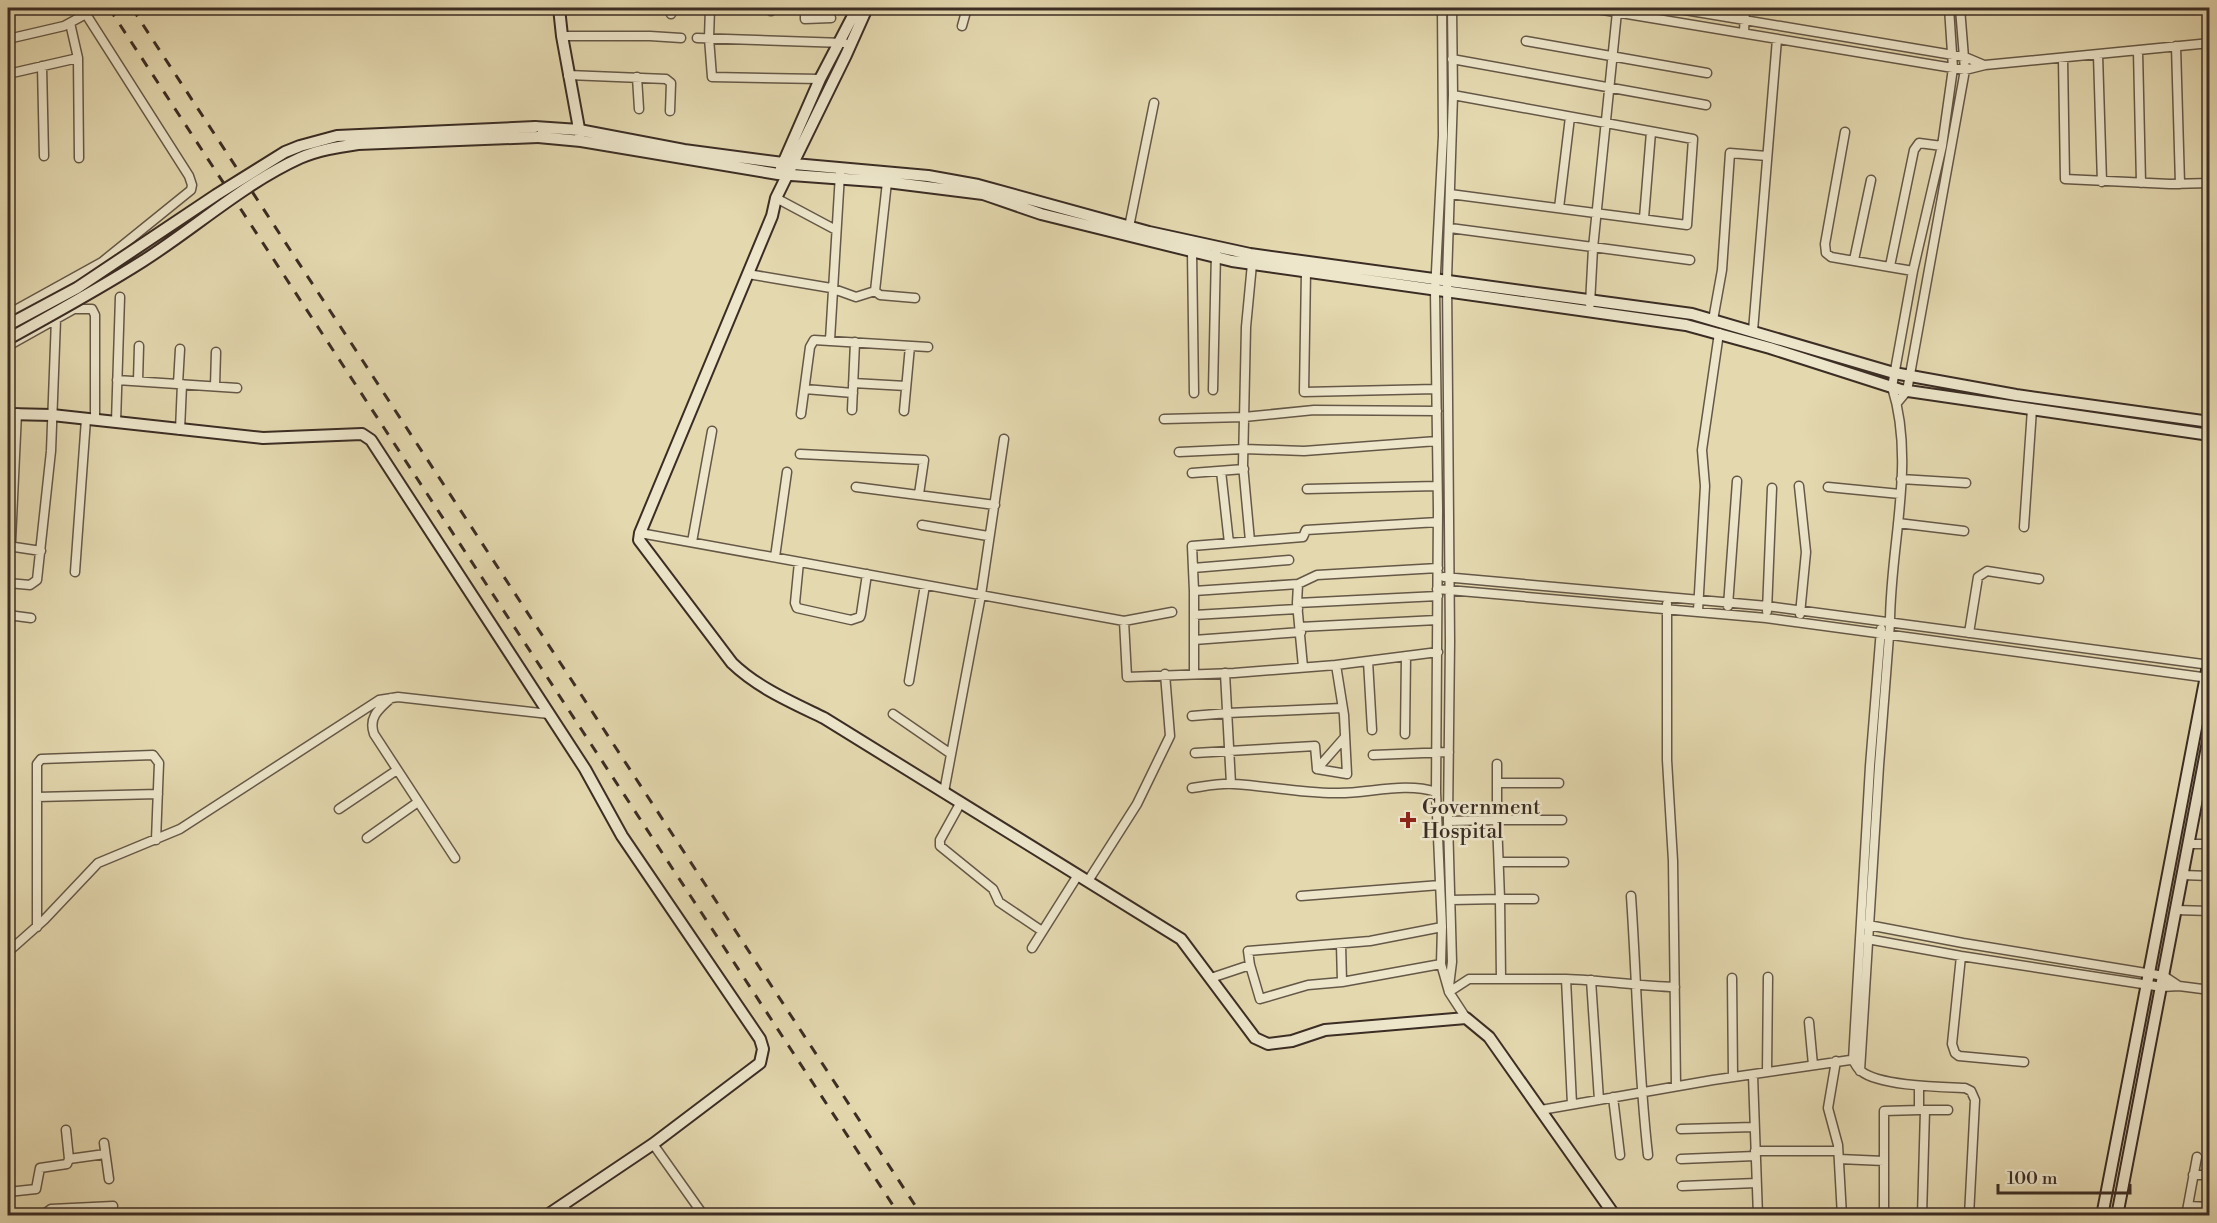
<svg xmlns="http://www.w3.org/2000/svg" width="2217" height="1223" font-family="'Libre Bodoni',serif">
<rect width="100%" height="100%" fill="#e4d8af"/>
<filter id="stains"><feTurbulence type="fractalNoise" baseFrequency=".00333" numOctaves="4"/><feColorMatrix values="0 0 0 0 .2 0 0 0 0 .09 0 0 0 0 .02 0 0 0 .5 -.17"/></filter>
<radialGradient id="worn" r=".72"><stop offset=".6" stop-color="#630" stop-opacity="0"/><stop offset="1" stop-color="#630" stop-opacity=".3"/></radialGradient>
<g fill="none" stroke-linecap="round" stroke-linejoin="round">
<defs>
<path id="street" d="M710,8L709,38L712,77L820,79
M805,8V19L831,18
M1442,8L1443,136L1435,291L1438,510L1436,792L1442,927L1441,964L1449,992L1466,1018
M1591,8L1965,70L1985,65L2210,43
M1673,8L1965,57L1984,65
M771,11V8
M671,14V8
M70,23L78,58L79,158
M962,26L967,8
M1744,33L1745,8
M562,36H650L681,38
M697,38L844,43
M8,39L64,26L86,14
M1526,41L1707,73
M2176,46L2180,184
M2138,51L2141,183
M2098,55L2102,182
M1452,59L1706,105
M2063,59L2065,179L2170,184L2210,183
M42,66L44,156
M8,74L78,58
M568,75L666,79L671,83L670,111
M637,77L639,109
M1845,132L1825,244L1826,253L1831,257L1913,271
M887,182L875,291L880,295L915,298
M1450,194L1687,225L1693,139L1453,95
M776,198L836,230
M1559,208L1570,117
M1644,218L1651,132
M1129,227L1154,103
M1450,228L1690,260
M1192,252L1194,393
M1854,260L1871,180
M1890,266L1914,150L1919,143L1942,146
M1306,271L1304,392L1436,389
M748,274L831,288L856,297L875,291
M1590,304L1593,248L1617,12
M8,314L102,262L191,190L192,185L189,176L82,8
M1713,320L1722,270L1730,153L1767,156
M1753,331L1777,39
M830,340L840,174
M8,346L74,309H92L95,315V420
M117,380L237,388
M138,381L139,346
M853,383L906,386
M178,384L180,349
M215,386L216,352
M805,389L853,393
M1213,390L1216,252
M1897,403L1907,391L1965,70L1960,8
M852,410L855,342
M904,411L910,346
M801,414L810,347L814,340L928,347
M1164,419L1244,417L1314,410L1437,411
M116,422L120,297
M180,430L182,384
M1179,452L1244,449L1304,451L1437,441
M800,454L924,460L919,494
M1221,471L1229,543
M1192,473L1244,469
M1901,479L1966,483
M1799,486L1806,552L1800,614
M856,487L995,505
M1828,487L1900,494
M1307,489L1437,486
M1898,523L1964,531
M922,525L988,536
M2024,527L2032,409
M640,533L1124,621L1172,612
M1250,541L1243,465L1246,327L1252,264
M692,542L712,431
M8,546L41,551
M8,547L11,541L17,413
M775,557L787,472
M799,562L795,603L797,608L851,620L860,617L861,614L867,574
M1193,568L1289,560
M75,572L86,419
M1444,577L1767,606L2210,665
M8,583L30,585L37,580L51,451L56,319
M1298,584L1317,575L1438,568
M1437,589L1766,618L2209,678
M1194,591V673
M1297,603L1438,596
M1667,604V760L1673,861L1676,1086
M1728,606L1737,481
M1698,611L1705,486L1702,450L1719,333
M1767,611L1772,488
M8,615L31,618
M1194,615L1298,609
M1124,621L1127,677L1234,673L1336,665L1438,652
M1300,627L1437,620
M1881,629L1870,766L1853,1060C1855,1063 1857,1069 1861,1071C1879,1086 1941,1087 1965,1088L1971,1091L1975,1100L1969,1216
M1969,633L1978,577L1987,571L2039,579
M1194,640L1301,632
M1368,661L1372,730
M1303,667L1297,603L1298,584L1194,591L1192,546L1303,537L1306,530L1438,522
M1225,673L1231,784
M909,681L925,585
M391,698C379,709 368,717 374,734L455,858
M893,714L951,754
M1192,716L1228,713L1342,708
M1405,734L1406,656
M1195,753L1315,746L1317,769L1347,774L1344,715L1336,665
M1373,755L1449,752
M1497,764V820H1562
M1317,769L1345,737
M1497,783H1559
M1192,788C1206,786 1220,783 1234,784C1269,786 1304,794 1339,793C1370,793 1406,782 1436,792
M944,792L981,595L1004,439
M37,797L158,794
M961,802L940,840V846L993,889L999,902L1042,931
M339,809L397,770
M1448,821L1497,820L1500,899L1451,900
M367,838L418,802
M2188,844H2210
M1499,862H1564
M2182,875L2210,876
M1088,881L1137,804L1170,736L1165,674
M1301,896L1440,885
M1631,896C1637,983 1638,1069 1648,1155
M2176,910L2210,911
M1863,924L1963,943L2164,976L2179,986
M37,927V764L41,759L153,755L159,763L156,840
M1862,938L1961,956L2162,987L2179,986L2210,990
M1341,944L1342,982
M1032,948L1078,875
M8,952L44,920L98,863L180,829L379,700L398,697L549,714
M1961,956L1952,1044L1955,1053L1959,1056L2024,1062
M1250,965L1248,951L1370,941L1442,927
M1211,978L1250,965L1260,999L1308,985L1342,982L1441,964
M1501,978L1500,899H1534
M1732,978L1733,1077
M1591,980L1599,1100
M1449,986L1452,962L1448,821L1450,641L1447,279L1453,95L1452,8
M1449,992L1469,979H1566
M1809,1022L1813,1065
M1836,1061L1828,1108L1838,1145L1842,1216
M1860,1071L1879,766L1890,623C1890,545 1916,463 1892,387L1913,271L1942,146L1953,68L1949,8
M1767,1072L1768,977
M1753,1075L1758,1216
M1613,1097L1620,1155
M1572,1104L1566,979C1602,980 1638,986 1675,987
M1541,1110L1713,1080L1857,1059
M1921,1110H1948
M1681,1129L1754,1127
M104,1143L109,1179
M653,1144L704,1216
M1755,1151H1838
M69,1159L105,1154
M1681,1159L1755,1156
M1839,1159L1884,1161
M2193,1175H2210
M1682,1186L1756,1183
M8,1192L36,1189L40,1168L67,1164L69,1159L66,1130
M563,1205L570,1216
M2188,1206L2210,1207
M47,1216V1212L51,1209L113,1206
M1884,1216V1111L1919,1110V1086
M1922,1216L1925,1110
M2186,1216L2197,1157"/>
<path id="secondary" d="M559,8L562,36L580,134
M867,8L846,55L776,198L772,216L640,533L639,540L732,663C758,688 791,702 824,718L1181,939L1255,1038L1268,1044L1292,1041L1325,1030L1466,1018L1489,1037L1615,1216
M535,127L579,130L684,150L783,163L928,176L978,185L1149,232L1250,254L1692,314L1894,373L2016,395L2210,422
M538,137L581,141L778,174L887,182L983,194L1041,214L1232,261L1686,325L1770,348L1901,390L2210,435
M781,168L820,79L857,8
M8,414L52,415L263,438L362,434L371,440L585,769L622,836L760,1039L763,1049L760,1063L653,1144L546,1216
M2102,1216C2138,1029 2175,842 2210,655
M2117,1216L2210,731"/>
</defs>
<!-- street casing -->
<use href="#street" stroke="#655847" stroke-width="11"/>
<!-- secondary casing -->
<use href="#secondary" stroke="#3b2d24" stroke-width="14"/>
<!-- street -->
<use href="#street" stroke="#ede6cb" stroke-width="8"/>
<!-- secondary -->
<use href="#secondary" stroke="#ede6cb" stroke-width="10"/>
<!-- rail -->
<path stroke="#3b2d24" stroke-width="3" stroke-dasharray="10 10" stroke-linecap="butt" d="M109,8L900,1216
M132,8L922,1216"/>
<defs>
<path id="secondary-bridge" d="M8,325L77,288L216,195L285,152L300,146L337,136L535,127
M8,339C53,314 99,289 143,261C195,228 243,184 300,158C318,150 338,147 358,144L538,137"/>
</defs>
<!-- secondary-bridge casing -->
<use href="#secondary-bridge" stroke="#3b2d24" stroke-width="14" stroke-linecap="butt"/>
<!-- secondary-bridge -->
<use href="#secondary-bridge" stroke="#ede6cb" stroke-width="10"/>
</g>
<!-- markers -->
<path fill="#8f2418" stroke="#ede6cb" stroke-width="2" d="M1405 811h6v6h6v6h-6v6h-6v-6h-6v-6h6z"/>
<g text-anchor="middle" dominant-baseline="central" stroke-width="5" stroke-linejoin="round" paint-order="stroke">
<!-- poi labels -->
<g font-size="21" fill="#3b2d24" stroke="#ede6cb" text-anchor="start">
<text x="1422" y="808">Government<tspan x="1422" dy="24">Hospital</tspan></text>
</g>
</g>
<!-- margin -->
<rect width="2217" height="1223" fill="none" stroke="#e4d8af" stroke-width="30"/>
<rect x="9" y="9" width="2199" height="1205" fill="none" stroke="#3b2d24" stroke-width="3"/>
<rect x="15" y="15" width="2187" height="1193" fill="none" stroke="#3b2d24" stroke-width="1.5"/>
<!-- scale -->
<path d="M1998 1184v9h132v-9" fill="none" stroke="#3b2d24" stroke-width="3"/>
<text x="2007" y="1184" font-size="18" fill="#3b2d24" stroke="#ede6cb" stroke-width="4.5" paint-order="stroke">100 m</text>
<rect width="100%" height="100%" filter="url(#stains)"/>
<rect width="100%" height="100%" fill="url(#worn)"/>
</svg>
